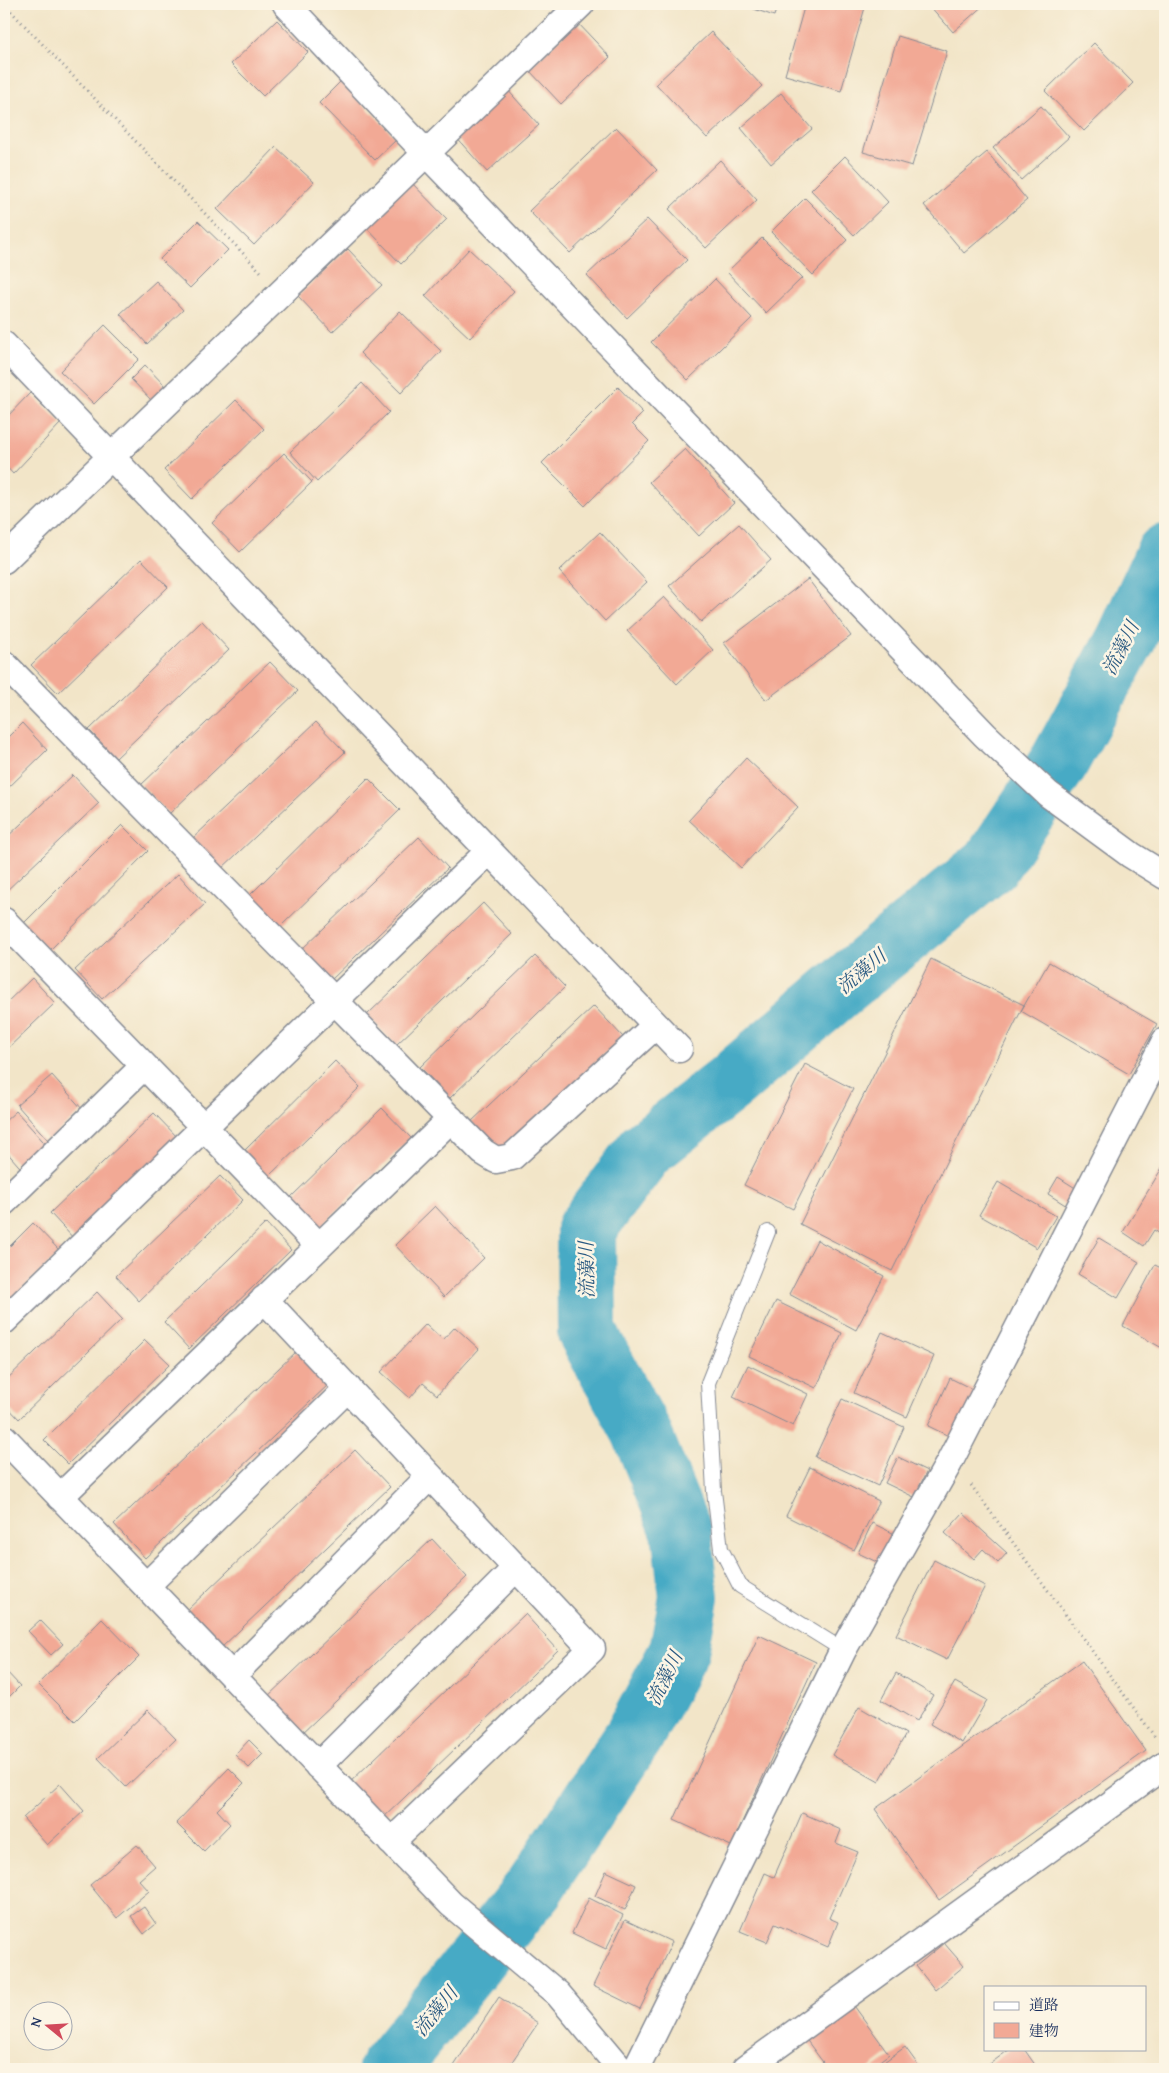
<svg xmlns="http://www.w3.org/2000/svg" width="1169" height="2073" font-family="'Gentium Book Plus','Noto Serif JP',serif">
<rect width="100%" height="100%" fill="#fcf5e5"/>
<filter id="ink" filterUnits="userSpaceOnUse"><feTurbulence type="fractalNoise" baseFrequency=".02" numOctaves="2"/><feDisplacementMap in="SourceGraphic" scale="10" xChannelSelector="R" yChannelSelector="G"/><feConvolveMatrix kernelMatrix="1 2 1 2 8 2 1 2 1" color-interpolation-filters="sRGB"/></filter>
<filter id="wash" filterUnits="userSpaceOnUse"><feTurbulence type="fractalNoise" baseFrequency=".0096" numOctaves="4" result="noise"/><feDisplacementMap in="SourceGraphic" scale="20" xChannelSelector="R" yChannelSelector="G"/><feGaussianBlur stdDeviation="1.12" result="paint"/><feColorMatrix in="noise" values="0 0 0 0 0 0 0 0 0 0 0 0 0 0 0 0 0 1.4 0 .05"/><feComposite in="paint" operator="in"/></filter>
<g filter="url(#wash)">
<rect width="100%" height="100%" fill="#f2e5c8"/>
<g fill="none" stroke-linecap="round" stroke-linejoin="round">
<!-- river -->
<path stroke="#46aac5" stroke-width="60" d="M388,2069L534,1888L634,1736L679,1651L689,1597L681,1531L641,1431L587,1332L586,1229L645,1150L733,1080L838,990L991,864L1059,762L1126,639L1165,554"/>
</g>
<g id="blocks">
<!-- building -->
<path fill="#f2a995" d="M740,4H778L774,16Z
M805,4H866L841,91L785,75Z
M928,4H985L953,32Z
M277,20L308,52L263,96L231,64Z
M577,22L610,57L561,104L528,69Z
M711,32L762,86L707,138L656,84Z
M898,36L947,51L912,166L863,152Z
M1094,43L1133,83L1084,131L1045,91Z
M341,81L397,139L375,160L319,103Z
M506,88L539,125L487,172L454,135Z
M781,93L812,129L771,164L741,128Z
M1041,106L1069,137L1021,180L993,148Z
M616,127L657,170L570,253L529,211Z
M276,147L314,182L254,245L217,209Z
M987,152L1027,200L964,253L924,205Z
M845,156L888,202L854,235L811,190Z
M720,160L757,200L706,248L669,209Z
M407,178L447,219L401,264L361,222Z
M805,198L847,240L813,275L771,232Z
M647,219L687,260L627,318L587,275Z
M198,221L228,250L190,288L160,259Z
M762,238L802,278L766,313L727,272Z
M348,249L382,285L332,332L298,296Z
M469,249L514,291L470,338L425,296Z
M715,279L752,318L688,380L651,342Z
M156,281L183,310L147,344L120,314Z
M400,311L441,351L401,393L360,353Z
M105,325L139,359L94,404L60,371Z
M145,365L166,387L152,401L131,379Z
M362,383L389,412L317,482L290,452Z
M618,387L643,413L632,424L649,441L585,506L542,463Z
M30,393L61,423L13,474L4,464V420Z
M236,400L264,429L192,499L164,470Z
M685,449L734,503L699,536L649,482Z
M284,453L312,482L240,552L212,523Z
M739,524L771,560L701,622L669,586Z
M600,532L647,582L605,621L559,571Z
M141,559L168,587L58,693L31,665Z
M808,579L851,636L766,700L724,643Z
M664,597L713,650L677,684L627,631Z
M202,621L229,650L116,758L89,730Z
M270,662L298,691L169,814L141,785Z
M316,722L345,752L220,870L191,840Z
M22,723L47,750L4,792V741Z
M746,758L798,807L741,868L689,820Z
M73,775L99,803L4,893V840Z
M368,778L400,810L281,926L250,895Z
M122,825L148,851L49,951L23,924Z
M419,837L448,868L331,980L302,949Z
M178,874L205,904L102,999L75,970Z
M483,903L512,934L396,1045L367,1015Z
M535,956L565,987L450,1098L420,1067Z
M931,959L1024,1005L892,1271L800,1224Z
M1049,962L1157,1024L1129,1074L1021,1011Z
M32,978L55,1003L4,1052V1005Z
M594,1006L623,1037L500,1153L471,1122Z
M335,1061L360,1087L267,1178L242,1153Z
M805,1064L853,1089L793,1209L744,1185Z
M52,1075L83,1110L48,1140L17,1105Z
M382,1108L411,1138L318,1229L289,1199Z
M16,1111L51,1150L25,1173L4,1149V1122Z
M154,1113L180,1140L76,1241L50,1213Z
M1165,1163V1237L1154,1230L1144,1246L1123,1232Z
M220,1176L243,1200L139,1301L116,1276Z
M1058,1177L1077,1189L1067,1206L1048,1194Z
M998,1182L1056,1216L1037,1248L979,1215Z
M435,1206L484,1258L444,1297L395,1245Z
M33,1223L61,1252L4,1307V1252Z
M266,1223L291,1250L189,1349L164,1322Z
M1099,1238L1139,1262L1118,1298L1078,1274Z
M817,1240L884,1276L856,1330L789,1294Z
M1155,1265L1165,1270V1342L1162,1348L1123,1326Z
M97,1292L122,1319L19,1419L4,1403V1382Z
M776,1301L842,1333L816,1388L749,1356Z
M426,1324L443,1340L455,1327L479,1349L437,1395L423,1383L410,1398L381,1372Z
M882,1332L934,1356L907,1417L854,1393Z
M145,1340L170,1364L68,1464L44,1440Z
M297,1351L329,1384L145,1558L114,1524Z
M748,1365L808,1394L793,1426L733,1397Z
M950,1378L980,1393L957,1440L928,1426Z
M842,1399L904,1427L878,1486L815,1457Z
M355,1450L390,1487L221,1648L186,1611Z
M898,1457L927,1471L914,1497L885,1483Z
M810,1467L879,1501L854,1550L786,1516Z
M963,1513L1007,1553L998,1563L983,1549L974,1559L945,1533Z
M872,1523L901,1537L887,1567L858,1553Z
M432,1539L467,1577L299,1736L265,1699Z
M934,1560L985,1586L947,1660L896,1635Z
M525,1614L558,1650L380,1821L346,1786Z
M102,1619L139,1657L75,1721L38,1684Z
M40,1620L63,1644L51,1655L28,1631Z
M759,1635L816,1662L731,1846L674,1820Z
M1082,1661L1146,1751L939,1900L875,1809Z
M4,1669L20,1686L8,1698L4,1694Z
M896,1673L933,1695L917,1721L881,1700Z
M955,1682L987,1700L962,1743L930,1724Z
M859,1707L906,1734L879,1782L832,1755Z
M148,1710L176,1739L126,1787L98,1758Z
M249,1740L263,1754L249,1768L235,1755Z
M229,1768L244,1783L217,1810L230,1824L204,1851L176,1823Z
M60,1784L84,1811L47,1845L23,1818Z
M802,1813L841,1830L836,1843L858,1852L829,1918L838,1922L828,1947L775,1924L767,1942L740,1931L765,1873L774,1877Z
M137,1845L155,1866L139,1880L149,1891L117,1918L90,1885Z
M606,1871L636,1885L625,1910L595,1896Z
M589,1898L623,1915L606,1949L572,1933Z
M144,1907L156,1924L144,1934L131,1916Z
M625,1920L672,1942L640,2009L593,1986Z
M944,1943L964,1966L935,1990L916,1966Z
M499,1997L538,2023L509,2066L514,2069H452Z
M852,2003L889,2054L869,2069H828L805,2038Z
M905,2047L921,2069H874Z
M1010,2049H1024L1038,2069H983Z"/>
</g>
</g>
<g filter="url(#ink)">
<use href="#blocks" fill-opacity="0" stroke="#868a93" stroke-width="1"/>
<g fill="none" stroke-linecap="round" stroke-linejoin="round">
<defs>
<path id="service" d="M768,1232L708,1383L714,1491L721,1549L740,1586L843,1650"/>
<path id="minor" d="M286,4L425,152L985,735L1048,794L1131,855L1165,876
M4,345L679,1049
M4,560L581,4
M4,664L483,1152L496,1160L512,1157L655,1026
M4,921L319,1246
M4,1202L144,1066
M264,1299L592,1649L391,1842
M4,1321L488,852
M4,1438L451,1904L558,1994L621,2069
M60,1497L451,1119
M146,1586L348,1388
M232,1676L430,1476
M318,1766L516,1568
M636,2069L843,1650L949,1463L1165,1041
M745,2069L1165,1765"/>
</defs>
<!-- service casing -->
<use href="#service" stroke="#868a93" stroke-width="16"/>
<!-- minor casing -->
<use href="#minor" stroke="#868a93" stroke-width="29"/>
<!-- path -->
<path stroke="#868a93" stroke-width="3" stroke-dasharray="1 4" stroke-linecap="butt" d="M4,4L261,272
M971,1485L1155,1737"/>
<!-- service -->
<use href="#service" stroke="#fff" stroke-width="14"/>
<!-- minor -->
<use href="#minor" stroke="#fff" stroke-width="26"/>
</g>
</g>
<g text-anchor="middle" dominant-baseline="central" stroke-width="5" stroke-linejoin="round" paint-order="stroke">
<!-- water labels -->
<g font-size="19" font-style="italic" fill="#2a5a82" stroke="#fcf5e5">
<text transform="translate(1120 648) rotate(-63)">流藻川</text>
<text transform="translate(861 971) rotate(-40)">流藻川</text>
<text transform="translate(586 1270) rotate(-91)">流藻川</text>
<text transform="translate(664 1678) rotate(-64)">流藻川</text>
<text transform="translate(435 2011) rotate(-51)">流藻川</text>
</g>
</g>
<!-- margin -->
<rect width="1169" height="2073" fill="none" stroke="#fcf5e5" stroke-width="20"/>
<!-- legend -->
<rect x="984" y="1986" width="162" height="65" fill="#fcf5e5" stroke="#a2a6af"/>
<rect x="994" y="2002" width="25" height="8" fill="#ffffff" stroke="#a2a6af"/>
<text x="1029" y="2010" font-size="15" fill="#1b2f5e">道路</text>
<rect x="994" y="2023" width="25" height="15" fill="#f2a995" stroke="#a2a6af"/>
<text x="1029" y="2036" font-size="15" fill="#1b2f5e">建物</text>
<!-- north arrow -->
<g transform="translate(48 2026) rotate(288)"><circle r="24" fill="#fcf5e5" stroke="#a2a6af"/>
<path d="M0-4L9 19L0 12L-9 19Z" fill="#d1495b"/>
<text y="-8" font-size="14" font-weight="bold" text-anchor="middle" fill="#1b2f5e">N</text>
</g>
</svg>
